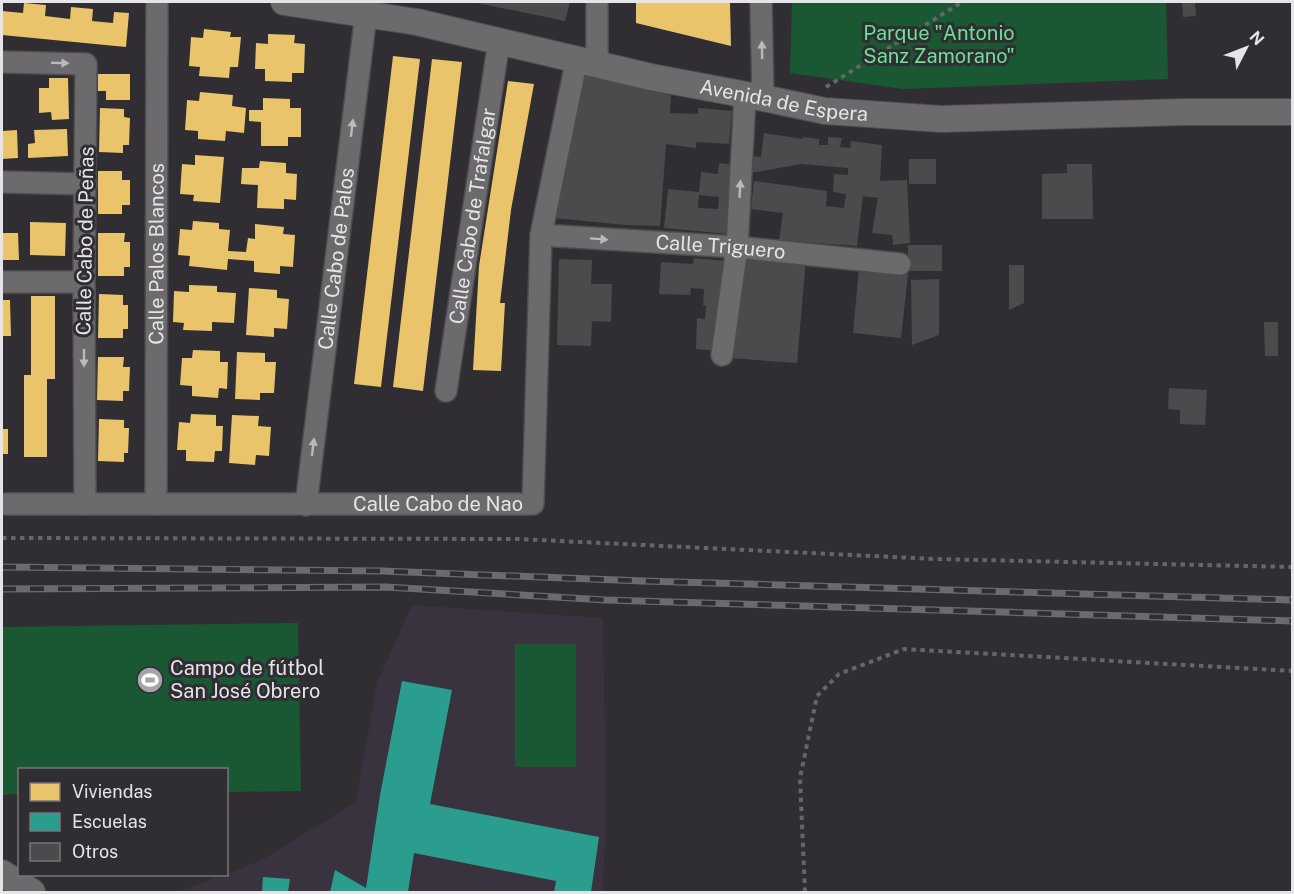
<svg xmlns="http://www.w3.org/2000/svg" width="1294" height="894" font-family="'Public Sans',sans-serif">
<rect width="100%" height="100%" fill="#302e32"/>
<!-- built -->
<path fill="#38333e" d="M412,605L603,618L606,804L603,892H178L260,861L356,802L377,683Z"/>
<!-- green -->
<path fill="#195832" d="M792,2H1166L1168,79L903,89L790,73Z
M298,623L301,791L227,792L226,770H20L19,794L3,795L2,627Z
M515,644H576V767H515Z"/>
<!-- homes -->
<path fill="#e9c46a" d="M636,2H730L731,46L636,23Z
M24,3L46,5L45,16L70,19L71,7L93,9L92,21L113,23L114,12L129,13L126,47L2,35V11L23,13Z
M204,29L231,32L230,37H241L238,67H230L229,78L199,76L200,67L189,66L191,37L203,38Z
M268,34L295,35L294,43L305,44L304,73H292V82L265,81V69H255L256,43L268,44Z
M393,56L420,59L381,387L354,384Z
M432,59L462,62L423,391L393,387Z
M98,74H130V100H106V91H98Z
M49,78H68L69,119L52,120L51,112L39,113V88H49Z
M508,81L534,84L511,210L500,303H505L501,371L473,370L479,266Z
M200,92L233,95L232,106L246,108L244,133L226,131L225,141L198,139V131L185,130L187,100L199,101Z
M263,98L290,99V108H301V137H288V146H261V122L249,121V110H263Z
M100,108L124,109V117L130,118L129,145H123V153L99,152Z
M67,129L68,156L28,158V144L35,143L34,130Z
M17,130L18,158L2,159V131Z
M195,155L224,157L220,203L193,201L194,195L180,194L182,164L195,165Z
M260,161L286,163V173L297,174L296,200L284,199V209L257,208L258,185L241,184L242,168H259Z
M98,171H122V180H130V205H122V214H98Z
M193,221L219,223V229L230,230L228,251L246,252L248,238L255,239V224L284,227L283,234L295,235L293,267L280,266V274L254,272V261L228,259L227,270L189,266L190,256L178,255L180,229L192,230Z
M30,222L66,223L65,256L30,255Z
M2,233H18L19,260H2Z
M98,233H125L124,242H130V267H124V276H98Z
M189,285L217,286V292L236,293L234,323L212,322V331L183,330L184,323L173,322L174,291L189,292Z
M249,288L277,290V298L289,299L287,329L274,328V337L246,335Z
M99,294L123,295V305H128V329H123V338H98Z
M31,296H55V379H47V457H24V375H31Z
M2,300H10L11,336H2Z
M193,350L220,351V362H228L227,389L219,388L218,398L192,396V386L180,385L182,358H192Z
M237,352L265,353V362H276L274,393H260V400L235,399Z
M98,357H124L123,367H130L129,391H123V401L97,400Z
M191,414L216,415V426H223L222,451H215L214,462L186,461V450H177L179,422L190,423Z
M232,415L259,416L258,426L271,427L269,456L256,455L255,465L229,463Z
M99,419L124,420V428H129L128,453H124V462L98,461Z
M2,429H8V454H2Z"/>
<!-- schools -->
<path fill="#2a9d8f" d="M402,681L452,690L430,804L599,837L591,892H554L556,881L414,853L408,892H330L335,870L366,888L380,795Z
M263,877L290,879L288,892H262Z"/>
<!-- building -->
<path fill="#4c4a4c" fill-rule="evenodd" d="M1182,2H1195L1196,16L1183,17Z
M477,3V2H570L565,21Z
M583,69L671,95L670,113L698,114V108L732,111L729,144L696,142V148L666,144L660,226L626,225L554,218Z
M764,133L803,139V137L819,139V145H828V137L842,138L840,147L850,148L851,141L882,145L880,181L907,180L910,243L893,245L892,235L872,233L878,198L863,196L857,246L779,240L783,213L751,209L754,181L827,191L826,206L844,208L846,194L833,192L834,174L848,175V168L801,164L746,174L748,155L761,157Z
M909,159H936V184H909Z
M719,163L734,165L729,234L664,228L668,189L699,192L701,172L718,174ZM699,195L719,197L718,209L698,208Z
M1067,164H1092L1093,219H1042V174L1067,173Z
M908,245H942V271H908Z
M738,253L806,259L797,363L730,358Z
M694,258L726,261L718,351L696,349L697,318L705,319L706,306L703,305L704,289L691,288L690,295L659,294L661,262L693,264Z
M559,259L592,260L591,284H612L611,322L592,321L591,346L557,345Z
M1009,265H1024V303L1009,310Z
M859,268L908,274L901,338L853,333Z
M939,279V335L912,345L911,280Z
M1264,322H1278V356H1265Z
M1169,388L1207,390L1205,425L1180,424V410L1168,409Z"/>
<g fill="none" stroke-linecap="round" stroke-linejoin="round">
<defs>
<g id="minor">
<path d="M761,2L763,98"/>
<path d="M2,62L86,64L84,282L85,504"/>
<path d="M597,64V2"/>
<path d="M2,182L86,184"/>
<path id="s1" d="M541,235L737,247L900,264"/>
<path d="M2,282H84"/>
<path d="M722,355L737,247L745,95"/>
<path id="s2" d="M446,391L499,41"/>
<path id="s3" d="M2,504H533L541,235L577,58"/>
<path id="s4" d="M156,504L157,2"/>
<path id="s5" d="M306,505L366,14"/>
</g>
<g id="tertiary">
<path id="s6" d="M284,2L417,22L651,77L763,98L825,111L941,119L1183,112H1292"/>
<path d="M2,873L32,892"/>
</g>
</defs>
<!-- minor casing -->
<use href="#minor" stroke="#4e4c4f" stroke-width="24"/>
<!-- tertiary casing -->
<use href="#tertiary" stroke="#4e4c4f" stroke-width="28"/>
<!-- path -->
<path stroke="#676568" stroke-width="4" stroke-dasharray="4.5 4.5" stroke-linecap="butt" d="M826,87L962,2
M2,538L518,539L935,559L1292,567
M805,892L800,778L817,696L839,674L904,649L1292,671"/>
<!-- minor -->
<use href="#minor" stroke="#6c6a6d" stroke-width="21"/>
<!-- tertiary -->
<use href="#tertiary" stroke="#6c6a6d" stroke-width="26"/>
<defs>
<path id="rail" d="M2,567L382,571L643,581L1292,600
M2,589L386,587L606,600L1292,621"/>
</defs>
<!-- rail casing -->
<use href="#rail" stroke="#6c6a6e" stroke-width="7"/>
<!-- rail -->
<use href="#rail" stroke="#302d33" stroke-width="4.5" stroke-dasharray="14" stroke-linecap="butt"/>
</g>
<!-- one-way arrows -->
<defs><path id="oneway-solid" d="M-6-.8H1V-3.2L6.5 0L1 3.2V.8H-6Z" transform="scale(1.5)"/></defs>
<g fill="#bbb9bd">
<use href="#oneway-solid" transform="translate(762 50) rotate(-91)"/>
<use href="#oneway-solid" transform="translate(60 63) rotate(1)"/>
<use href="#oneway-solid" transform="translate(352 128) rotate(-83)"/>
<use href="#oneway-solid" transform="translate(740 189) rotate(-87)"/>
<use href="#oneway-solid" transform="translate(599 239) rotate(4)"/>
<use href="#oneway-solid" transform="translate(84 358) rotate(90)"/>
<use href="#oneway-solid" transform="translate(313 447) rotate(-83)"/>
</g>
<!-- icons -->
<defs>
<symbol id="stadium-disc" viewBox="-11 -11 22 22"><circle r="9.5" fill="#a6a4a8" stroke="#302d33"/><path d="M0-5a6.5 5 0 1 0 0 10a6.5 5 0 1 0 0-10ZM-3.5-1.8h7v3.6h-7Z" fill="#fff"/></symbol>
</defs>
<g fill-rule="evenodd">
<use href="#stadium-disc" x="135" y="665" width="30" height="30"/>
</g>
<g text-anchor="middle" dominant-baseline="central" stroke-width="6" stroke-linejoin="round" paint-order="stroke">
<!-- park labels -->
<g font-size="20" fill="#68e291" stroke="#302d33">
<text x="939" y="33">Parque "Antonio<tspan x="939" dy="23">Sanz Zamorano"</tspan></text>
</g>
<!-- street labels -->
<g font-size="20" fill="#e5e4e8" stroke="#302d33">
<text stroke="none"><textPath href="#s6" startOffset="510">Avenida de Espera</textPath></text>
<text stroke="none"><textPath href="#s2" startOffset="177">Calle Cabo de Trafalgar</textPath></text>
<text transform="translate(85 241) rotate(-89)">Calle Cabo de Peñas</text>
<text stroke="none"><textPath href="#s1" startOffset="180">Calle Triguero</textPath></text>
<text stroke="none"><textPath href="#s4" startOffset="250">Calle Palos Blancos</textPath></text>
<text stroke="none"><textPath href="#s5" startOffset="248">Calle Cabo de Palos</textPath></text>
<text stroke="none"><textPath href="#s3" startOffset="436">Calle Cabo de Nao</textPath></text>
</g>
<!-- poi labels -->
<g font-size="20" fill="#e5e4e8" stroke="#302d33" text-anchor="start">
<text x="170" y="668">Campo de fútbol<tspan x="170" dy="23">San José Obrero</tspan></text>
</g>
</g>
<!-- border -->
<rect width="1294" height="894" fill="none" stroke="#e5e4e8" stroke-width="6"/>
<!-- legend -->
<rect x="18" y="768" width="210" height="108" fill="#302d33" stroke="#78767b" stroke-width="1.5"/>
<rect x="30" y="783" width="30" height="18" fill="#e9c46a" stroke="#78767b" stroke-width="1.5"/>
<text x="72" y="798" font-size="18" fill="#e5e4e8">Viviendas</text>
<rect x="30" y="813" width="30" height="18" fill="#2a9d8f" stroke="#78767b" stroke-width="1.5"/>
<text x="72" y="828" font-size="18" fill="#e5e4e8">Escuelas</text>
<rect x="30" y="843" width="30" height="18" fill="#4c4a4c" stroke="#78767b" stroke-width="1.5"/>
<text x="72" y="858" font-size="18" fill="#e5e4e8">Otros</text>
<!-- north arrow -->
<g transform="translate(1246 48) rotate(48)" stroke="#302d33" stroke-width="4.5" paint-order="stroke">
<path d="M0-4.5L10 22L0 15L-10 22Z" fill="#e5e4e8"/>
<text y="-9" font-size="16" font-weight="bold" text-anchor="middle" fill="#e5e4e8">N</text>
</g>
</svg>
